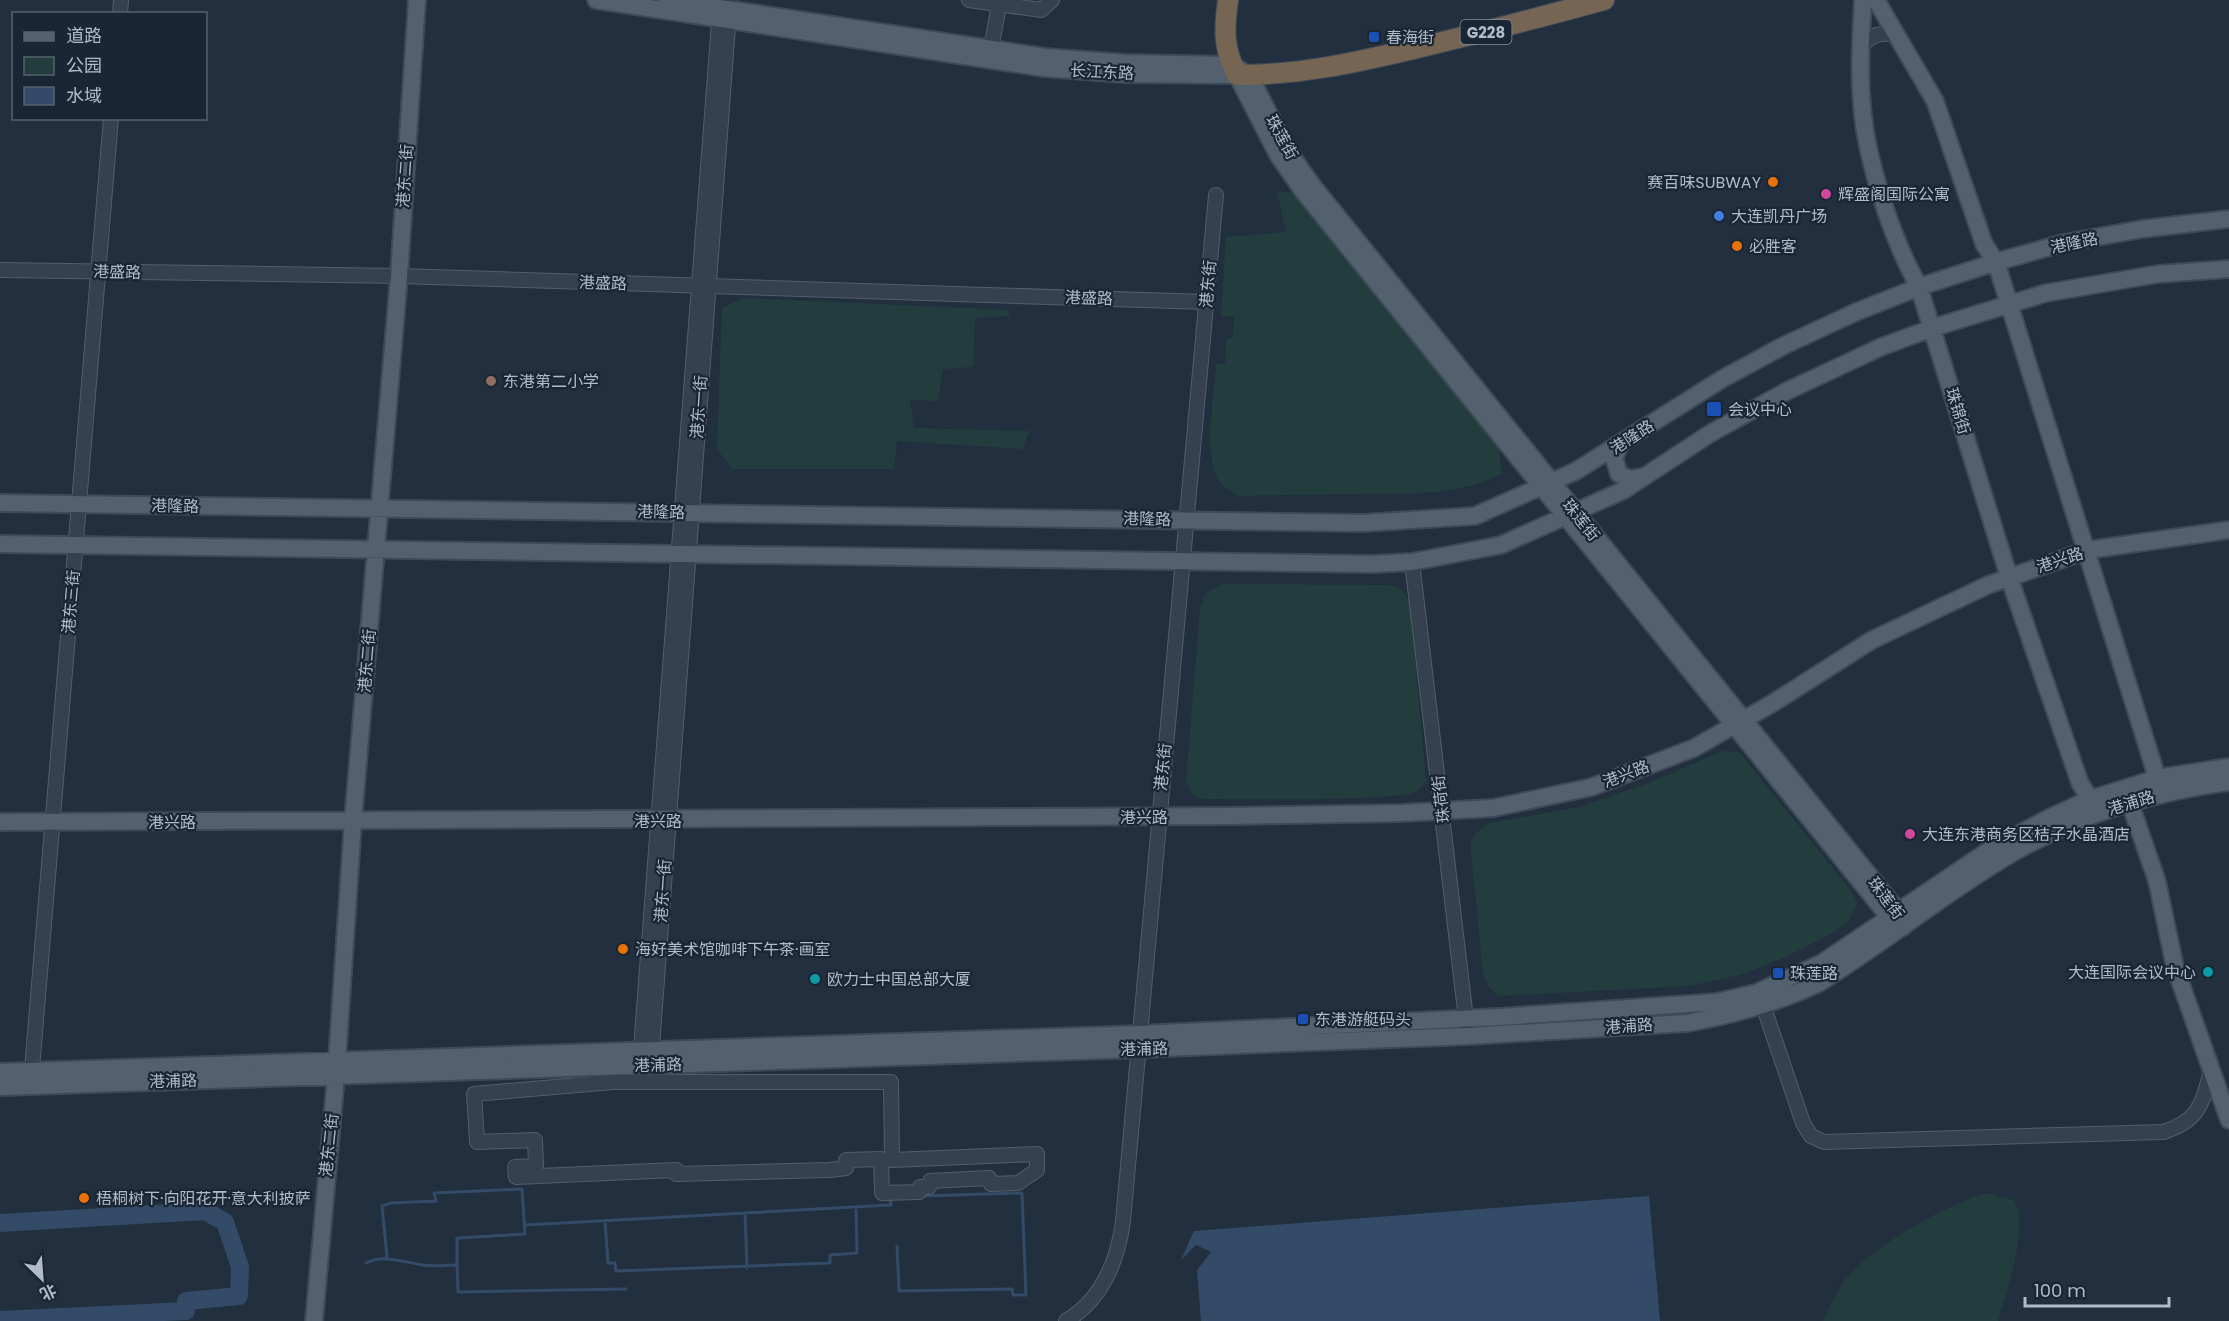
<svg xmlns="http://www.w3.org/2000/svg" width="2229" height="1321" font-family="Poppins,'Noto Sans SC',sans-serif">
<rect width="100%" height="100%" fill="#212f3e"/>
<!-- green -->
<path fill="#233d3f" d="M1277,191L1293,192L1502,443L1499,451L1502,473C1460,498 1400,493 1353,494C1315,495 1277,495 1238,496C1230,491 1222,487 1217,478C1203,454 1215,391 1216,363L1225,365L1226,340L1233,337L1234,316L1221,317L1226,237L1286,232Z
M743,298L1009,310V316L975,318L973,367L943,369L938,401L910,400L914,428L1029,431L1023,449L897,441L894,469H732L717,449L722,308Z
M1221,584L1390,585L1402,589L1410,602L1426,781C1424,784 1420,789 1417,791C1399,802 1236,799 1203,799L1192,795L1186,781L1200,609L1205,594Z
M1722,751L1739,752L1851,890L1858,904L1848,922L1833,933L1786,957L1740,975L1688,986L1499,996L1489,987L1483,974L1470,843L1477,832L1489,823L1579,807L1654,781Z
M1987,1193L2014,1200C2030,1226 2006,1293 1998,1321H1823C1829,1308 1836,1292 1845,1280C1871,1247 1946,1204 1987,1193Z"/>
<!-- water -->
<path fill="#344b67" d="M1649,1196L1660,1321H1201L1197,1270L1211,1252L1196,1245L1181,1260L1194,1231Z"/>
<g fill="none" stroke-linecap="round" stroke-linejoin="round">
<!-- stream -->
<path stroke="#344b67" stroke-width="3" d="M745,1213L747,1268
M605,1221L608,1263H615L616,1271L830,1263V1255L857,1253L856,1207
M525,1225L891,1205L890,1198
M897,1246L899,1291L1012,1289L1013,1295H1026L1022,1193L922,1196
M387,1257L382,1206L391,1203L436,1201L434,1193L522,1189L525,1234L457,1238V1265
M366,1263C385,1254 402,1262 423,1265C434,1267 446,1265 457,1265L458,1292L626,1289"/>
<!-- river -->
<path stroke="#344b67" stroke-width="18" d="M0,1223L205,1211L225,1222L240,1267L239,1296L186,1301V1311L0,1320"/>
<defs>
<path id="minor" d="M969,0L1041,10L1052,0
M120,14L121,0
M1861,47C1871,34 1881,32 1897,35
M991,49L999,5
M0,270L399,276L1206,302
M1412,562L1468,1036
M1763,1005L1803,1123L1811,1136L1824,1142L2163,1132C2199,1121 2202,1104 2211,1071
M651,1060L730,0
M640,1061L720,9
M31,1081L111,118
M613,1082H891L892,1160L1037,1154V1170L1018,1183L991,1184L989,1178L930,1181L929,1187H920L919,1192L882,1193L881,1159L846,1160V1168L829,1170L676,1174V1170L516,1177L515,1167L536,1166L535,1140L477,1142L474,1094Z
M1066,1321C1102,1300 1118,1260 1123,1221L1216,195"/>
<path id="major" d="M596,0L1044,68L1125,74L1237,75L1278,155L1303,191L1898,928L1903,927L1906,921L1312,185L1288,151L1249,75L1232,65L1126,63L1045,57L667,0
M1863,0C1861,35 1859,70 1862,105C1866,160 1892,239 1919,287L2009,577L2080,783L2095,808
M1876,0L1935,101L1984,244L1996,262L2160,787
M1620,445L1614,458L1619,474L1630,479L1642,477
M0,503L1363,523L1475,516L1576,471L1722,379L1785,345L1856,312L1919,287L1996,262L2064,243L2142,229L2229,219
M0,544L1373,564L1412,562L1501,545L1624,490L1711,433L1787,391L1881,347L1932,328L2046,293L2158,274L2229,269
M2130,803L2157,881L2175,967L2229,1120
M0,822L1232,816L1402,813L1493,808L1592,787L1694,748L1773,703L1872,640L1988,585L2088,550L2229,530
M0,1072L1141,1034L1500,1017L1717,1002L1756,993L1822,963L1994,847L2051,817L2088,800L2158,778L2229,767
M0,1087L1139,1049L1468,1036L1687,1023C1732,1015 1777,1003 1819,983C1884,943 1943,894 2009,855C2076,816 2153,792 2229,782
M314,1321L336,1076L353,821L399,276L417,0"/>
<path id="highway" d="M1228,0C1224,29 1223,48 1237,75C1298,75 1354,63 1413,49C1477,34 1541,17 1604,0"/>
</defs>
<!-- minor casing -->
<use href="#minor" stroke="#535e6c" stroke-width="16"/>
<!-- major casing -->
<use href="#major" stroke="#3e4a57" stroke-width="20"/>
<!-- highway casing -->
<use href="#highway" stroke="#404b59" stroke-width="22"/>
<!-- minor -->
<use href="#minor" stroke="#35414e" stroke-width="14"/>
<!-- major -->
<use href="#major" stroke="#53606e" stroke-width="16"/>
<!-- highway -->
<use href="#highway" stroke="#756552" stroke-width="20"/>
</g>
<!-- markers -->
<g fill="#1a4fb4" stroke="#1a2633" stroke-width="2">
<rect x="1368" y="31" width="12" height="12" rx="3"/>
<rect x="1706" y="401" width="16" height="16" rx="3"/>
<rect x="1772" y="967" width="12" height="12" rx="3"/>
<rect x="1297" y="1013" width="12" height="12" rx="3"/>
</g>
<g fill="#e8710a" stroke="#1a2633" stroke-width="2">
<circle cx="1773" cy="182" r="6"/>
<circle cx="1737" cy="246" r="6"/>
<circle cx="623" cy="949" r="6"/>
<circle cx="84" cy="1198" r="6"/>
</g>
<g fill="#d1479c" stroke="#1a2633" stroke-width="2">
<circle cx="1826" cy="194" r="6"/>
<circle cx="1910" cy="834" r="6"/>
</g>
<circle fill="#3f7fe0" stroke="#1a2633" stroke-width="2" cx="1719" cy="216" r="6"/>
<circle fill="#8d6e63" stroke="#1a2633" stroke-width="2" cx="491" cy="381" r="6"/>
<g fill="#0f9aa8" stroke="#1a2633" stroke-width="2">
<circle cx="2208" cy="972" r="6"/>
<circle cx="815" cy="979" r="6"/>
</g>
<g text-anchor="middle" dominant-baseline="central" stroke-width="4.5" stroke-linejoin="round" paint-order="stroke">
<!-- shield labels -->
<rect fill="#1a2633" stroke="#848e9c" stroke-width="1.5" x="1460.5" y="20" width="51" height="24" rx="4.5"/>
<g font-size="15" font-weight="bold" fill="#b1bbc9">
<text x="1486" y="32">G228</text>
</g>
<!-- poi labels -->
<g font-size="16" fill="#b1bbc9" stroke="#1a2633" text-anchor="start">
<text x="1386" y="37">春海街</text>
<text x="1761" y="182" text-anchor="end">赛百味SUBWAY</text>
<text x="1838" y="194">辉盛阁国际公寓</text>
<text x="1731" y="216">大连凯丹广场</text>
<text x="1749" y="246">必胜客</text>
<text x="503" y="381">东港第二小学</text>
<text x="1728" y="409">会议中心</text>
<text x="1922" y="834">大连东港商务区桔子水晶酒店</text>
<text x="635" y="949">海好美术馆咖啡下午茶·画室</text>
<text x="2196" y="972" text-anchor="end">大连国际会议中心</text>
<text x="1790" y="973">珠莲路</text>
<text x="827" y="979">欧力士中国总部大厦</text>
<text x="1315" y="1019">东港游艇码头</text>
<text x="96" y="1198">梧桐树下·向阳花开·意大利披萨</text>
</g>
<!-- street labels -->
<g font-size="16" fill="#b1bbc9" stroke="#1a2633">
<text transform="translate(1102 72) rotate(3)">长江东路</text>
<text transform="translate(1282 137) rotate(61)">珠莲街</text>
<text transform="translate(405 176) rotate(-86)">港东二街</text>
<text transform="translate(2074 243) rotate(-12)">港隆路</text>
<text transform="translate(117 272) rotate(1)">港盛路</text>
<text transform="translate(603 283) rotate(2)">港盛路</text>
<text transform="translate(1208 284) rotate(-85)">港东街</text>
<text transform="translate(1089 298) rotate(2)">港盛路</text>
<text transform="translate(699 407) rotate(-86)">港东一街</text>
<text transform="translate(1958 411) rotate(73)">珠锦街</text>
<text transform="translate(1632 437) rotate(-33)">港隆路</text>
<text transform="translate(175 506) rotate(1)">港隆路</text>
<text transform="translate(661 512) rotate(1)">港隆路</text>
<text transform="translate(1147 519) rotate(1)">港隆路</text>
<text transform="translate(1581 520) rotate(51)">珠莲街</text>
<text transform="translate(2060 560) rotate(-18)">港兴路</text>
<text transform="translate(71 602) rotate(-85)">港东三街</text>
<text transform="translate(367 661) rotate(-85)">港东二街</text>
<text transform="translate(1163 767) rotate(-84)">港东街</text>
<text transform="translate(1626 774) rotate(-21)">港兴路</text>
<text transform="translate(1441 799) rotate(-97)">珠荷街</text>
<text transform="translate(2131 803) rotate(-17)">港浦路</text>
<text x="1144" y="817">港兴路</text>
<text x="658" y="821">港兴路</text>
<text x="172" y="822">港兴路</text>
<text transform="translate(663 891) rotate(-86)">港东一街</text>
<text transform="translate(1886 898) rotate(53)">珠莲街</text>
<text transform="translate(1629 1026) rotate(-4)">港浦路</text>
<text transform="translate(1144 1049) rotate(-2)">港浦路</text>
<text transform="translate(658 1065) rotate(-2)">港浦路</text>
<text transform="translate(173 1081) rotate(-2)">港浦路</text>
<text transform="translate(329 1145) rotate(-84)">港东二街</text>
</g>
</g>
<!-- legend -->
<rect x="12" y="12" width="195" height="108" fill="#1a2633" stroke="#56626f" stroke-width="1.5"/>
<rect x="24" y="32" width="30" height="9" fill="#53606e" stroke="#56626f" stroke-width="1.5"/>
<text x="66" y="42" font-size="18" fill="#b1bbc9">道路</text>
<rect x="24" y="57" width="30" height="18" fill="#233d3f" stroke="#56626f" stroke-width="1.5"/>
<text x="66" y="72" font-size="18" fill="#b1bbc9">公园</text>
<rect x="24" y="87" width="30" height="18" fill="#344b67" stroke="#56626f" stroke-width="1.5"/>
<text x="66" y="102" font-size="18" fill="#b1bbc9">水域</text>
<!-- north arrow -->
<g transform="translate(42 1279) rotate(155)" stroke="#1a2633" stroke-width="4.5" paint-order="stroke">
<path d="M0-4.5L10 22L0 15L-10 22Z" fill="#b1bbc9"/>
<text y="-9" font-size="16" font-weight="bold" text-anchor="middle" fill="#b1bbc9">北</text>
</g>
<!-- scale -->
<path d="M2025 1297v9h144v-9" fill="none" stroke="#b1bbc9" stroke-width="3"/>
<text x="2034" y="1297" font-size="18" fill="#b1bbc9" stroke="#1a2633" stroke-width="4.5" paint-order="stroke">100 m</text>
</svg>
